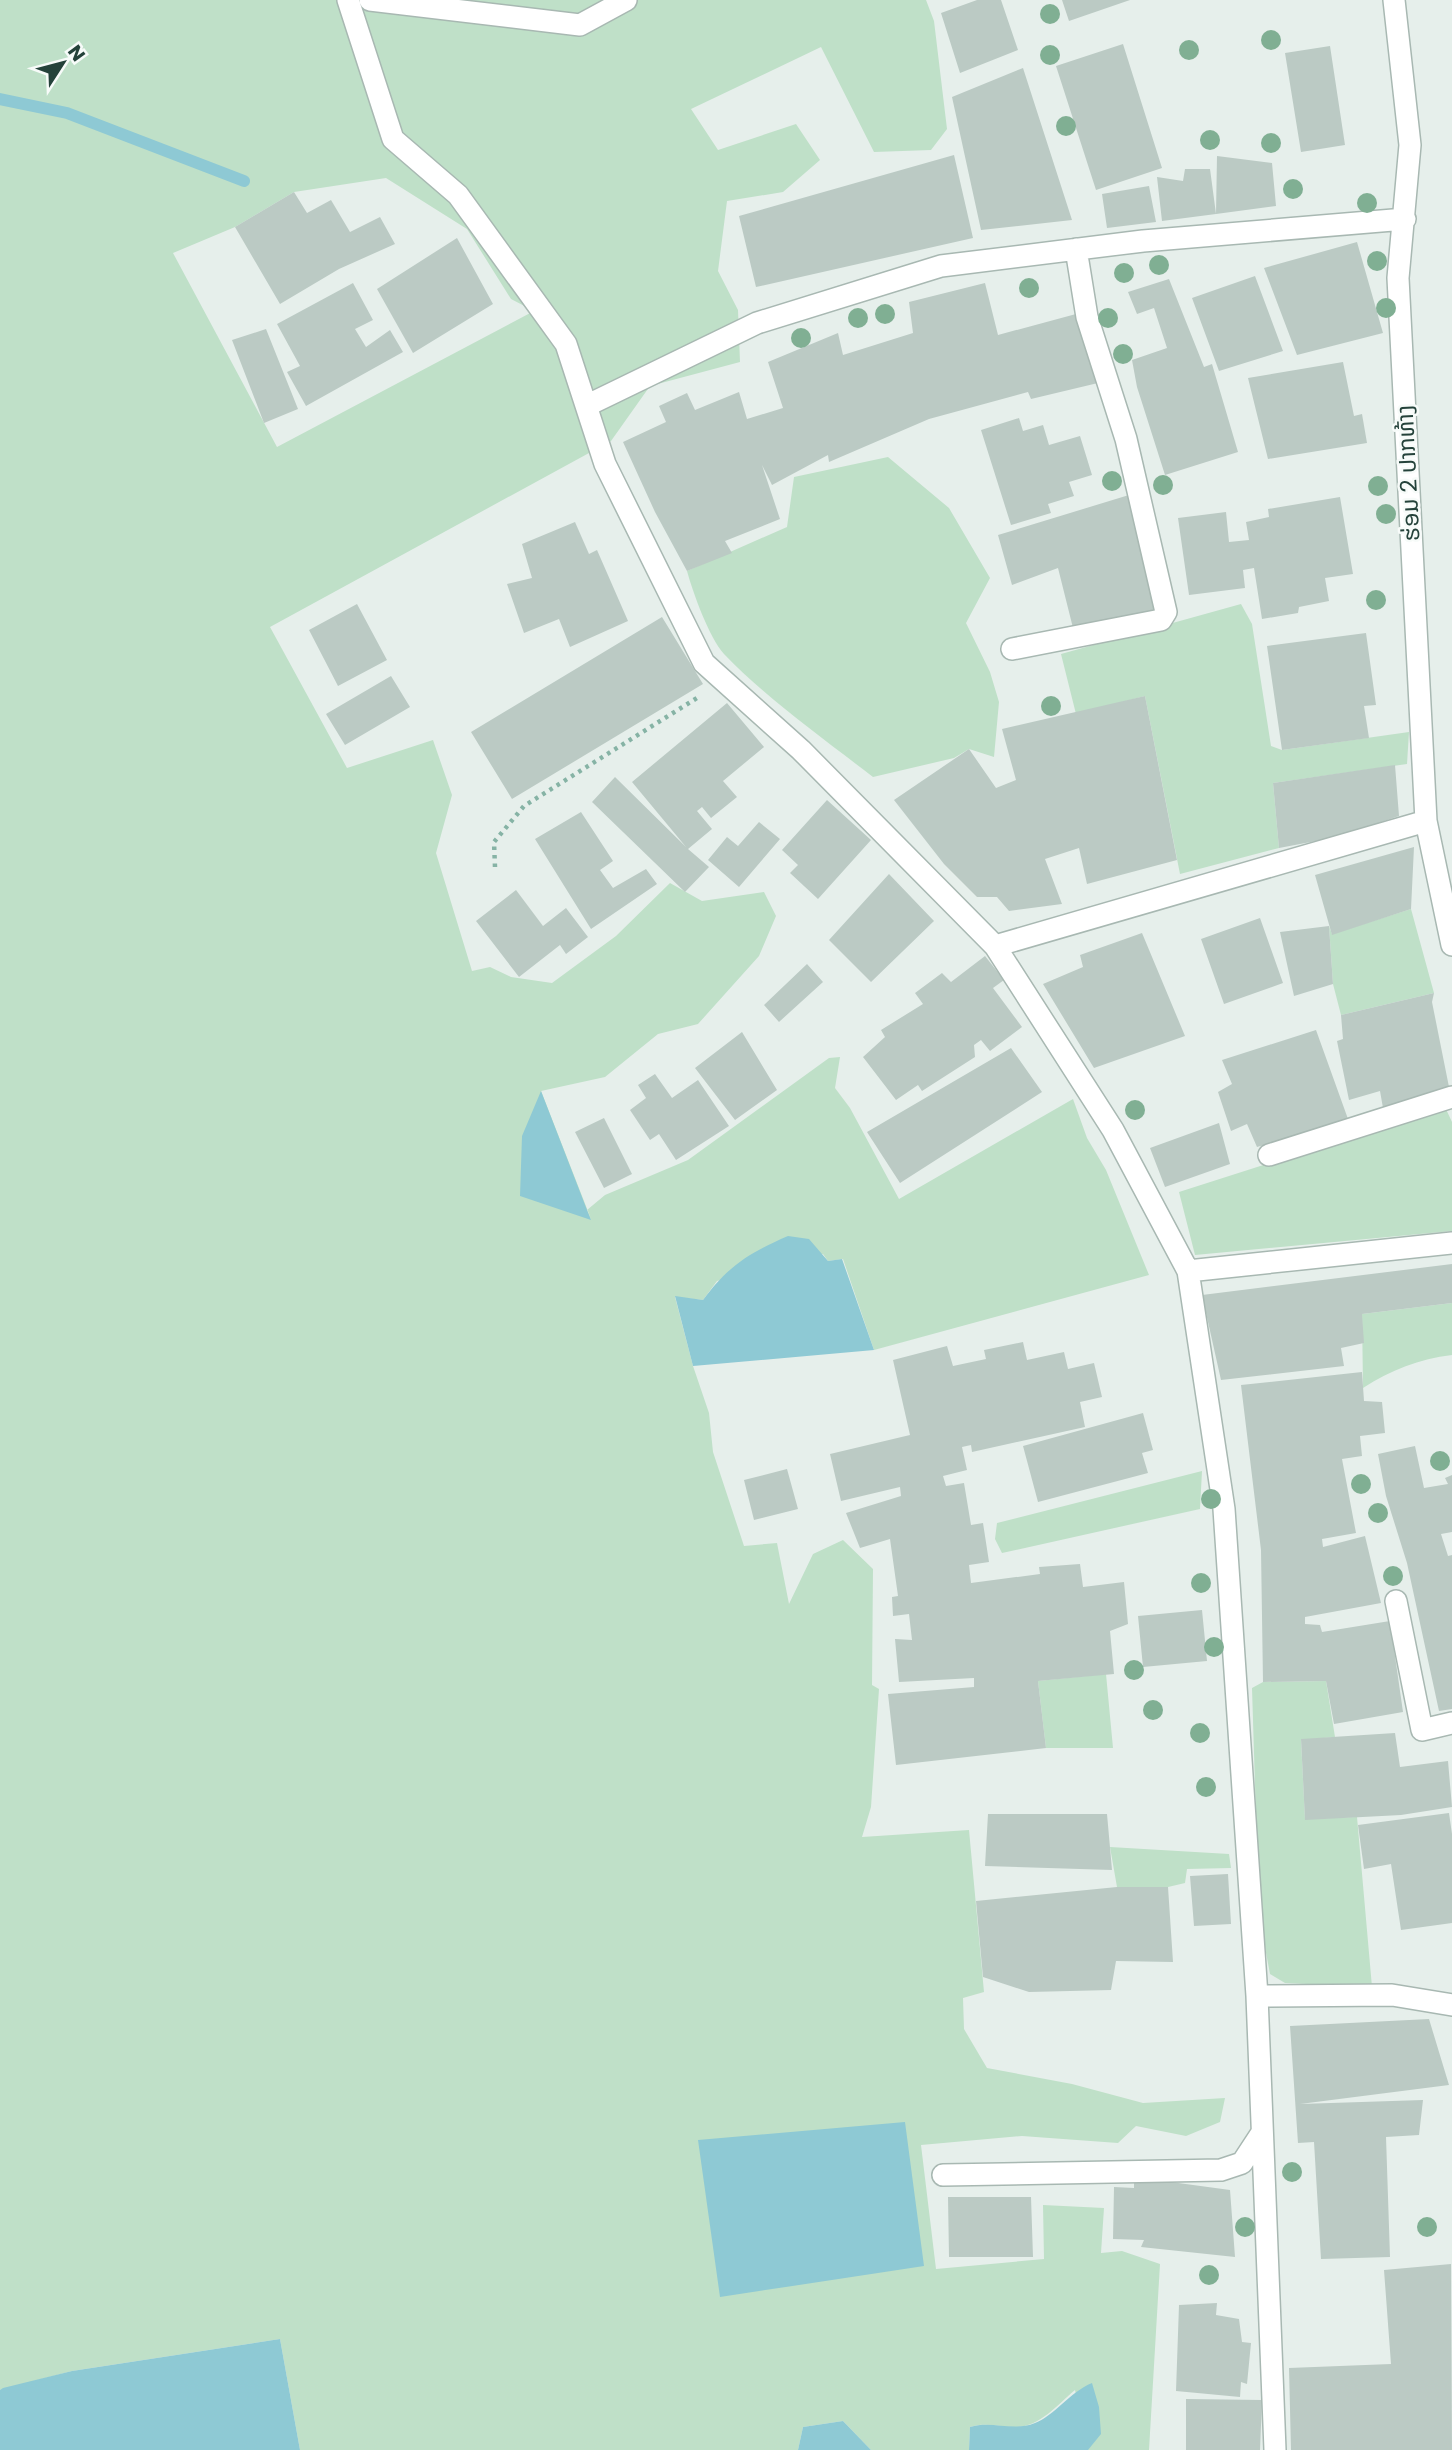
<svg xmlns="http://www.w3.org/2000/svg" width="1452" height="2450" font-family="Poppins,'Noto Sans Lao',sans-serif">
<rect width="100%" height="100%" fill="#e6efeb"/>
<!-- green -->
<path fill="#bfe0c8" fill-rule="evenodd" d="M0,0H926L934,21L947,129L931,150L874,152L821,47L691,109L718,150L796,124L820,160L783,192L727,201L718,271L738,310L740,362L650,386L611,441L270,627L347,768L433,740L452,795L436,853L472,971L490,967L511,977L552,983L616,936L670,883L702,901L764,892L776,916L759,956L698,1024L658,1034L605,1077L541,1091L591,1219L587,1210L605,1195L688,1160L829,1058L840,1057L835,1088L850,1108L899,1199L1073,1099L1087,1138L1106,1170L1149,1275L874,1350L843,1259L828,1261L823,1254L717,1281L703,1300L675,1297L693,1366L709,1413L713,1452L744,1546L777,1543L789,1604L813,1554L843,1540L873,1569L872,1685L879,1689L871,1807L862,1837L969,1830L984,1992L963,1998L964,2029L987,2068L1072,2084L1143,2103L1225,2098L1220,2122L1186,2136L1136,2126L1118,2143L1022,2136L921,2145L936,2269L1044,2259L1043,2205L1104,2208L1101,2253L1122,2251L1160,2264L1149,2450H1088L1075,2390C1057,2405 1039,2428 1014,2427C998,2427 986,2422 970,2427L969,2450H871L843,2421L803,2427L798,2450H300L280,2339L72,2371L0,2390ZM386,178L467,229L511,299L534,311L277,447L173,253L235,227L294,192Z
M888,457L949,508L990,578L966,623L990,672L999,702L994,757L969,749L954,758L873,777C825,740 766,698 724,654C709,637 693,593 687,571L787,527L794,477Z
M1241,604L1252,624L1271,746L1282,750L1409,732L1407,764L1273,783L1279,848L1180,874L1145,696L1076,714L1061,654Z
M1411,909L1434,993L1341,1015L1333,984L1329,926L1332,934Z
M1445,1107L1452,1122V1231L1195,1255L1179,1192Z
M1452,1303V1355C1419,1359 1391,1370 1363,1388L1362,1314Z
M1202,1471L1200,1509L1002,1553L995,1539L997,1523Z
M1106,1674L1113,1748H1046L1038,1681Z
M1326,1681L1335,1737L1301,1740L1305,1819L1357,1817L1372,1987L1285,1983L1270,1974L1259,1915L1252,1688L1263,1682Z
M1110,1847L1229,1854L1231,1868L1187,1869L1185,1883L1168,1887H1117Z"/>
<!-- water -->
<path fill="#8ec9d4" d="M541,1091L587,1210L591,1220L520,1196L522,1136Z
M788,1236L809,1239L828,1261L842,1259L874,1350L693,1366L675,1296L703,1300C729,1265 749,1253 788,1236Z
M905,2122L924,2266L720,2297L698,2140Z
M280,2339L300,2450H0V2390L3,2388L72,2371Z
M1092,2383L1099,2407L1101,2434L1088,2450H969L970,2427C992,2420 1013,2432 1035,2423C1054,2416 1070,2392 1092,2383Z
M843,2421L871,2450H798L803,2427Z"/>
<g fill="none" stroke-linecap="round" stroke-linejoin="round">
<!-- stream -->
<path stroke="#8ec9d4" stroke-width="12" d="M0,99L67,113L244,181"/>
</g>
<!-- building -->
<path fill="#bbcac4" d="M977,0H1001L1018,50L960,73L941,13Z
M1062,0H1130L1069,21Z
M1123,44L1162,168L1096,190L1056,66Z
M1330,46L1345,145L1301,152L1285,53Z
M1023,68L1072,220L981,230L952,97Z
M954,155L973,238L756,287L739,216Z
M1217,156L1272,163L1276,206L1216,214Z
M1185,169H1210L1216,214L1162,221L1157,177L1183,181Z
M1149,186L1156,222L1107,228L1102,194Z
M294,192L307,213L331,200L350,232L380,217L395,244L339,269L280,304L235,227Z
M457,238L493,304L413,353L377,289Z
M1357,242L1383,333L1297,355L1264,268Z
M1255,276L1283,351L1219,371L1192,298Z
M1169,279L1204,367L1212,364L1238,452L1165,475L1137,387L1132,360L1167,348L1154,308L1137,314L1128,292Z
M353,283L373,320L355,329L366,347L390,330L403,352L306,406L287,372L300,366L277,324Z
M985,283L998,335L1076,314L1098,383L1031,399L1028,392L929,419L829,462L828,455L772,485L762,465L780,519L725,541L732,553L687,571L655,512L623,442L666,422L659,406L687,393L695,410L739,392L747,419L783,408L768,362L838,333L843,355L913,333L909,302Z
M266,329L298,409L264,423L232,340Z
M1343,362L1354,416L1362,414L1367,443L1268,459L1248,378Z
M1019,418L1023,431L1043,425L1049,445L1080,436L1092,475L1069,482L1074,496L1048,504L1051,513L1011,525L981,430Z
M1129,495L1159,611L1074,632L1058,568L1012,585L998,535Z
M1340,497L1353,574L1325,578L1329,601L1299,607L1298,613L1262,619L1254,568L1243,570L1245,588L1189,595L1178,518L1226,512L1229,542L1249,540L1246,522L1269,517L1268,509Z
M575,522L589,554L597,550L628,621L570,647L559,619L524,633L507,584L532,578L522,544Z
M357,604L387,660L338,686L309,630Z
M662,617L703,684L512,799L471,732Z
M1366,633L1376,705L1364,706L1369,738L1282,750L1267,646Z
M391,676L410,707L345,745L326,714Z
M1145,696L1177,860L1087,884L1079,848L1045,859L1062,904L1009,911L997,897H977L944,864L894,800L969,749L996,788L1016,780L1002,729Z
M727,703L764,747L723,781L737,797L711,818L702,807L697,811L712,829L688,849L709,867L685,892L592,802L615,777L686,847L632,782Z
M1395,765L1399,816L1337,837L1279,848L1273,783Z
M827,800L871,840L818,899L790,873L798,865L782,850Z
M581,812L613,861L600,870L613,888L646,869L657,884L591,929L535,839Z
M759,822L780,839L739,887L708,860L727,837L738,846Z
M1414,847L1411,909L1332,935L1315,875Z
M889,874L934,921L871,982L829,940Z
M516,890L543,926L566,908L588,937L566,954L560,945L519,977L476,921Z
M1260,918L1283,983L1224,1004L1201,939Z
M1329,926L1333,984L1294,996L1280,932Z
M1142,933L1185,1036L1094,1068L1043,984L1083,967L1080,955Z
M985,956L1004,980L993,988L1022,1027L990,1051L981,1040L974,1045L975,1057L922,1091L918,1085L896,1100L863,1057L885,1037L881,1030L923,1004L915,993L942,973L951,982Z
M807,964L823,982L779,1022L764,1005Z
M1434,993L1432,1002L1449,1087L1383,1108L1380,1091L1349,1100L1337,1041L1343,1039L1341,1015Z
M1316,1030L1348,1119L1257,1147L1247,1124L1231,1131L1218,1092L1232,1084L1222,1060Z
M742,1032L777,1090L735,1120L695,1068Z
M1011,1048L1042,1092L900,1183L867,1132Z
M655,1074L672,1098L698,1080L729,1126L676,1160L659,1134L650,1140L630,1110L646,1098L638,1085Z
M604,1118L632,1174L604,1188L575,1132Z
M1219,1123L1230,1164L1165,1187L1150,1148Z
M1452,1264V1303L1362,1314L1364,1343L1341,1348L1344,1366L1221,1380L1202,1295Z
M1023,1342L1027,1360L1064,1352L1068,1369L1094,1363L1102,1397L1080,1402L1085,1427L972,1452L971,1445L962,1447L967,1470L943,1476L946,1486L964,1483L971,1525L983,1523L989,1562L969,1565L971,1583L1040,1574L1039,1567L1080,1564L1083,1587L1124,1582L1128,1624L1110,1631L1114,1674L1038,1681L1046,1748L896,1765L888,1694L974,1687V1678L899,1682L895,1639L912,1640L909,1614L893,1616L892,1597L898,1596L890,1539L860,1548L846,1513L901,1496L900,1487L841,1501L830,1454L910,1435L893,1360L947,1346L953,1366L986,1359L984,1350Z
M1362,1372L1364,1401L1382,1402L1385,1433L1360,1436L1362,1456L1342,1459L1356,1533L1322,1539L1323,1547L1365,1536L1381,1603L1305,1617V1624L1320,1625L1322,1632L1390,1621L1403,1712L1334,1724L1326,1681L1263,1682L1261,1550L1241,1385Z
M1143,1413L1153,1450L1142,1453L1148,1473L1038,1502L1023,1446Z
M1415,1446L1424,1488L1448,1484L1445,1478L1452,1475V1532L1441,1534L1448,1556L1452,1555V1709L1439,1711L1407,1563L1386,1496L1378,1454Z
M787,1469L798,1509L754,1520L744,1480Z
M1202,1610L1207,1661L1143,1667L1138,1616Z
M1395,1733L1400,1767L1448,1761L1452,1807L1401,1815L1305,1820L1301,1739Z
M1449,1813L1452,1834V1923L1401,1930L1391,1864L1364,1869L1358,1825Z
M988,1814H1107L1112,1870L985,1866Z
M1228,1874L1231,1924L1194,1926L1190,1876Z
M1117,1887H1168L1173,1962L1116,1961L1111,1990L1029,1992L983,1977L976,1901Z
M1429,2019L1449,2085L1300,2104L1423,2100L1419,2135L1386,2137L1390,2257L1321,2259L1314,2142L1298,2143L1290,2026Z
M1134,2177L1230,2190L1235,2257L1141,2247L1144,2240L1113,2239L1114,2187L1134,2188Z
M948,2197H1031L1033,2257H949Z
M1451,2264L1452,2450H1291L1289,2368L1391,2364L1384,2270Z
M1217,2303L1216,2315L1239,2319L1242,2342L1251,2343L1247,2384L1241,2382L1240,2397L1176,2391L1179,2305Z
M1186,2399L1262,2400L1260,2450H1186Z"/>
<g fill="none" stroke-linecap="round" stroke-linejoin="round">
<defs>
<path id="minor" d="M348,0L393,139L458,195L566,344L605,464L704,663L801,750L995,946L1113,1130L1188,1271L1224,1509L1257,1996L1275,2450
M370,0L580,25L626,0
M1394,0L1410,145L1398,278L1426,821L1452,945
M588,405L757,323L941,266L1143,241L1405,219
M1012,649L1161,620L1166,612L1126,439L1087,317L1076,249
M995,946L1426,821
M1269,1155L1452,1097
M1188,1271L1452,1243
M1396,1601L1422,1730L1452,1723
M1257,1996L1392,1995L1452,2005
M943,2175L1221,2170L1242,2163L1261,2134"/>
</defs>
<!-- minor casing -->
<use href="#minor" stroke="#a8b8b2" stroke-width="24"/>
<!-- path -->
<path stroke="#86b3a5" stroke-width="4.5" stroke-dasharray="3.5 5" stroke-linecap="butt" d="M495,867L494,842L524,806L697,698"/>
<!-- minor -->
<use href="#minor" stroke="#fff" stroke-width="21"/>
</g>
<!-- trees -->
<g fill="#80af93">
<circle cx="1050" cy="14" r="10"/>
<circle cx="1271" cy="40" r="10"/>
<circle cx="1189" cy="50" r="10"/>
<circle cx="1050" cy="55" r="10"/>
<circle cx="1066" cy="126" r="10"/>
<circle cx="1210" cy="140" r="10"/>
<circle cx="1271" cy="143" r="10"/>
<circle cx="1293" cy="189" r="10"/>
<circle cx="1367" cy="203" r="10"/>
<circle cx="1377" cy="261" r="10"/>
<circle cx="1159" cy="265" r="10"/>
<circle cx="1124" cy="273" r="10"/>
<circle cx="1029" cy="288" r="10"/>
<circle cx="1386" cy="308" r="10"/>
<circle cx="885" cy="314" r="10"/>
<circle cx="858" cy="318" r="10"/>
<circle cx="1108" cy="318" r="10"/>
<circle cx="801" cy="338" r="10"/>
<circle cx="1123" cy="354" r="10"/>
<circle cx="1112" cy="481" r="10"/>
<circle cx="1163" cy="485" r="10"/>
<circle cx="1378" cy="486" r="10"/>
<circle cx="1386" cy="514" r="10"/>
<circle cx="1376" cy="600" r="10"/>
<circle cx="1051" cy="706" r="10"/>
<circle cx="1135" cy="1110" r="10"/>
<circle cx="1440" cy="1461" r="10"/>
<circle cx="1361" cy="1484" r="10"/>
<circle cx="1211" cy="1499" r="10"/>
<circle cx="1378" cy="1513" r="10"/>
<circle cx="1393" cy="1576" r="10"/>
<circle cx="1201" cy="1583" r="10"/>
<circle cx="1214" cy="1647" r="10"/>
<circle cx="1134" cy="1670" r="10"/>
<circle cx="1153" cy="1710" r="10"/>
<circle cx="1200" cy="1733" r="10"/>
<circle cx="1206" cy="1787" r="10"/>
<circle cx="1292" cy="2172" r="10"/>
<circle cx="1245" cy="2227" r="10"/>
<circle cx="1427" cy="2227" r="10"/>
<circle cx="1209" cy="2275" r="10"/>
</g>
<g text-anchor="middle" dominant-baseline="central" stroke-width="5" stroke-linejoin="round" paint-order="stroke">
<!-- street labels -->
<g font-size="23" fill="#24423a" stroke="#f7fbf9">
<text transform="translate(1408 473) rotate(-93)">ຮ່ອມ 2 ປາກທ້າງ</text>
</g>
</g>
<!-- north arrow -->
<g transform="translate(63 63) rotate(54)" stroke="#f7fbf9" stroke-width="5" paint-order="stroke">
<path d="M0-5L12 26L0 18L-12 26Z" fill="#24423a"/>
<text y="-10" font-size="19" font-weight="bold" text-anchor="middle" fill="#24423a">N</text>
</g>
</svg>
